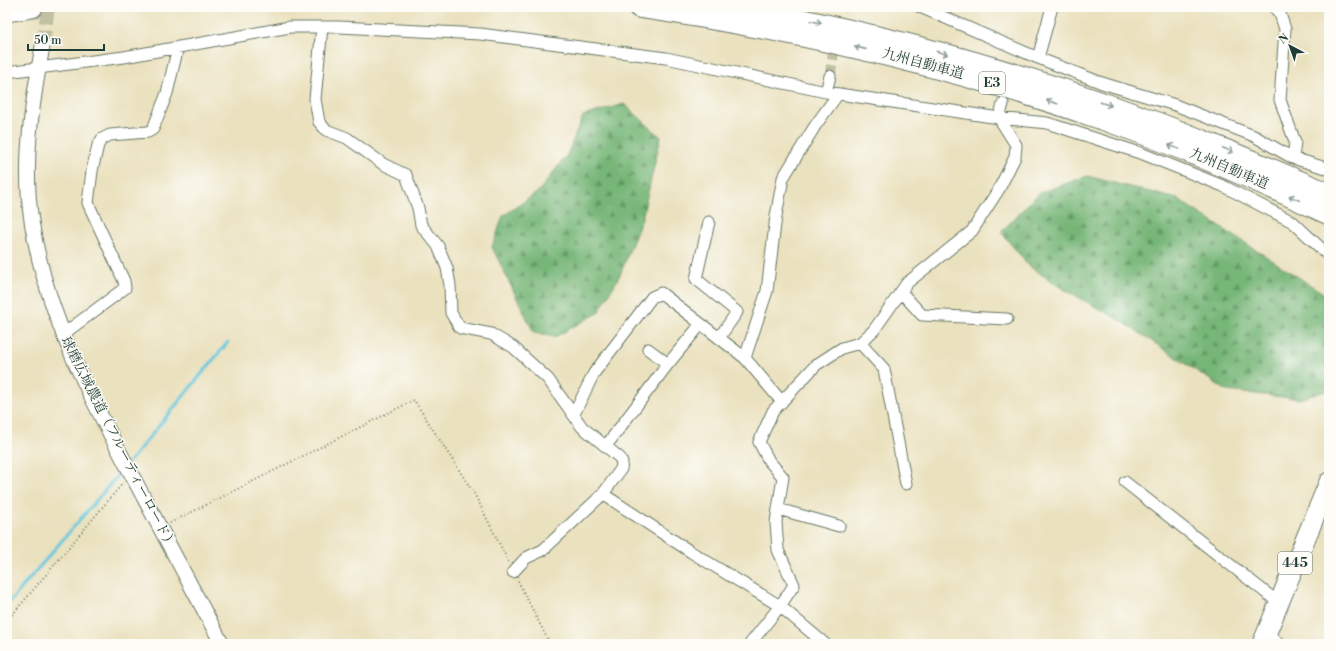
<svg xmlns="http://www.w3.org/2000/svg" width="1336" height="651" font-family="'Libre Bodoni','Noto Serif JP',serif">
<defs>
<pattern id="forest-firs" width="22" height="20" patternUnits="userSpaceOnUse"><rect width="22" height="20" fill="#76b677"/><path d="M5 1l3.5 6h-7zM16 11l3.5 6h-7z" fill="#609562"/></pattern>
</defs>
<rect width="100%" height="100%" fill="#fdfcf7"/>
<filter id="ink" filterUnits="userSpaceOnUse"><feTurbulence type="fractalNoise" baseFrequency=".025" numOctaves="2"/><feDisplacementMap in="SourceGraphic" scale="8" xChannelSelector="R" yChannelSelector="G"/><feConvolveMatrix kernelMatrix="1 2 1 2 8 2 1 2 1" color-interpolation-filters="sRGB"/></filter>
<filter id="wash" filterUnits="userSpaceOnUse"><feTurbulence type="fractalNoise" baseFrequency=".012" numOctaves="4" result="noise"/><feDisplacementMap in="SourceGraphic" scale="16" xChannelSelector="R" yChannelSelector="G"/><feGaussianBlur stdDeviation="0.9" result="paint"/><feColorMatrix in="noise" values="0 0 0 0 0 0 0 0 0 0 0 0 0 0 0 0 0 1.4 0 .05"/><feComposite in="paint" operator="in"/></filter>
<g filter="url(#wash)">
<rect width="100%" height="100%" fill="#eae1be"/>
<!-- forest -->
<path fill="url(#forest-firs)" stroke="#4a7a56" d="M624,104L661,137L642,218L620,275L598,313L555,337L534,333L492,247L503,216L538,192L567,155L583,116Z
M1087,176L1177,199L1329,297V390L1300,399L1227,391L1123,322L1060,287L1029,266L1001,232L1039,193Z"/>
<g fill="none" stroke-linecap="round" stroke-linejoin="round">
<!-- stream -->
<path stroke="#61c7de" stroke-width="3" d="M129,462L228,342
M7,605L124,468"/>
</g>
</g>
<g filter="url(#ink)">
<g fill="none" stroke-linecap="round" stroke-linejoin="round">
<!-- minor-tunnel -->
<path stroke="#c1c0a2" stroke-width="11" stroke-dasharray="11 5.5" stroke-linecap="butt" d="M830,76L840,7"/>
<!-- tertiary-tunnel -->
<path stroke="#c1c0a2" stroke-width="14" stroke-dasharray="14 7" stroke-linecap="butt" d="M43,44L48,7"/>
<defs>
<path id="minor" d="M920,7L1038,58L1102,83L1175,105L1254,136L1293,158L1329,169
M1274,7L1280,14L1285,29L1280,100L1295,142L1293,158
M322,27L315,99L319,122L326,130L347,138L383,164L406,175L418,208L421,225L438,246L447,268L450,285L451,313L460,328L491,334L513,347L548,379L582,427L620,458L622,463L621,469L603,494L543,550L526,558L513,572
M1038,58L1052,7
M7,72L124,57L290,27H339L480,34L666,58L826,92L999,118L1047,123L1143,154L1223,186L1293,222L1329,256
M826,92L830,76
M709,222L696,279L737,312L719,338
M901,292L922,315L1007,319
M62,335L125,288L124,281L88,203L92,171L98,145L102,139L110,135L148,132L153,129L167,93L178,47
M860,343L884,369L906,484
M648,349L668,364L701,324
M782,402L745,358L767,291L776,216L783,178L815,126L838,94
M574,414L594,373L652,297L661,293L745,358
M606,446L668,364
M1125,482L1279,603
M603,494L691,552L780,606L825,644
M778,509L839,526
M1267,633L1279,644
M750,644L780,606L794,585L778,550L776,522L783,477L769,461L759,442L773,411L816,365L842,348L860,343L874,330L907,283L972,231L999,189L1015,157L1016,145L999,118L1003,104"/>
<path id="tertiary" d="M43,44C32,103 22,165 32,224C47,317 91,399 135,481C164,535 193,590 222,644"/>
<path id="trunk" d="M1262,644L1329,482"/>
<path id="motorway" d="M639,7C797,30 953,67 1105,120C1181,146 1256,180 1329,214
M736,7C864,30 989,63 1111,106C1185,132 1257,163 1329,194
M7,11L32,7"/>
</defs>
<!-- minor casing -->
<use href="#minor" stroke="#667664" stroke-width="13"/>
<!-- tertiary casing -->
<use href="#tertiary" stroke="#667664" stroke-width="16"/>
<!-- trunk casing -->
<use href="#trunk" stroke="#667664" stroke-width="21"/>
<!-- motorway casing -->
<use href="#motorway" stroke="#667664" stroke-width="23"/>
<!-- path -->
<path stroke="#667664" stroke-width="2" stroke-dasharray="1 3" stroke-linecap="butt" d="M170,523L414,400L475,495L509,563
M518,581L550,644
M7,621L123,483
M635,644H647"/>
<!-- minor -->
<use href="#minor" stroke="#fff" stroke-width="11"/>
<!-- tertiary -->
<use href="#tertiary" stroke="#fff" stroke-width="14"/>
<!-- trunk -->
<use href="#trunk" stroke="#fff" stroke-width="19"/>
<!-- motorway -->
<use href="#motorway" stroke="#fff" stroke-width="21"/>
</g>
<!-- one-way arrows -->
<defs><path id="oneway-shaft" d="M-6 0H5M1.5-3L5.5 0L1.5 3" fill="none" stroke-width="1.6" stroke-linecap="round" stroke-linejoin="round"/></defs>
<g stroke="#8f9e9a">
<use href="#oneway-shaft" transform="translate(816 22) rotate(12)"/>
<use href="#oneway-shaft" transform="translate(860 48) rotate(-167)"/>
<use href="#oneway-shaft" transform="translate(942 53) rotate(16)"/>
<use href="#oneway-shaft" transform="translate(1052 102) rotate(-162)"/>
<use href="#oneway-shaft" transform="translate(1106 104) rotate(18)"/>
<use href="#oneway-shaft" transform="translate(1174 147) rotate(-158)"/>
<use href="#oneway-shaft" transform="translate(1228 150) rotate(22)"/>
<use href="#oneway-shaft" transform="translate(1294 198) rotate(-155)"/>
</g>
</g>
<g text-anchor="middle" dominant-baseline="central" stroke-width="3" stroke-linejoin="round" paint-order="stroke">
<!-- shield labels -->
<g fill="#fdfcf7" stroke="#62766e" stroke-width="1">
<rect x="979" y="72" width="26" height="22" rx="3"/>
<rect x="1278" y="552" width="34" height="22" rx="3"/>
</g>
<g font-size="13" font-weight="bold" fill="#1f3d34">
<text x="992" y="83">E3</text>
<text x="1295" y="563">445</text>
</g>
<!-- street labels -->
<g font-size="14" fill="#1f3d34" stroke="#fdfcf7">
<text transform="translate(923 64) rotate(15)">九州自動車道</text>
<text transform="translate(1229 169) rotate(23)">九州自動車道</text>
<text transform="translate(118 443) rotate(63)">球磨広域農道（フルーティーロード）</text>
</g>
</g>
<!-- margin -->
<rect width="1336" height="651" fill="none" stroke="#fdfcf7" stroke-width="24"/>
<!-- north arrow -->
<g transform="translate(1290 46) rotate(319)" stroke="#fdfcf7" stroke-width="3" paint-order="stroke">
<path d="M0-3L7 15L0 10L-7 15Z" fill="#1f3d34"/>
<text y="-6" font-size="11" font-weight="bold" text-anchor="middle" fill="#1f3d34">N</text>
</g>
<!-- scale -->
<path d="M28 44v6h76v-6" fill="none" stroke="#1f3d34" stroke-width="2"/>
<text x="34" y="44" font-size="12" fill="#1f3d34" stroke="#fdfcf7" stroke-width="3" paint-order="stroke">50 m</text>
</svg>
